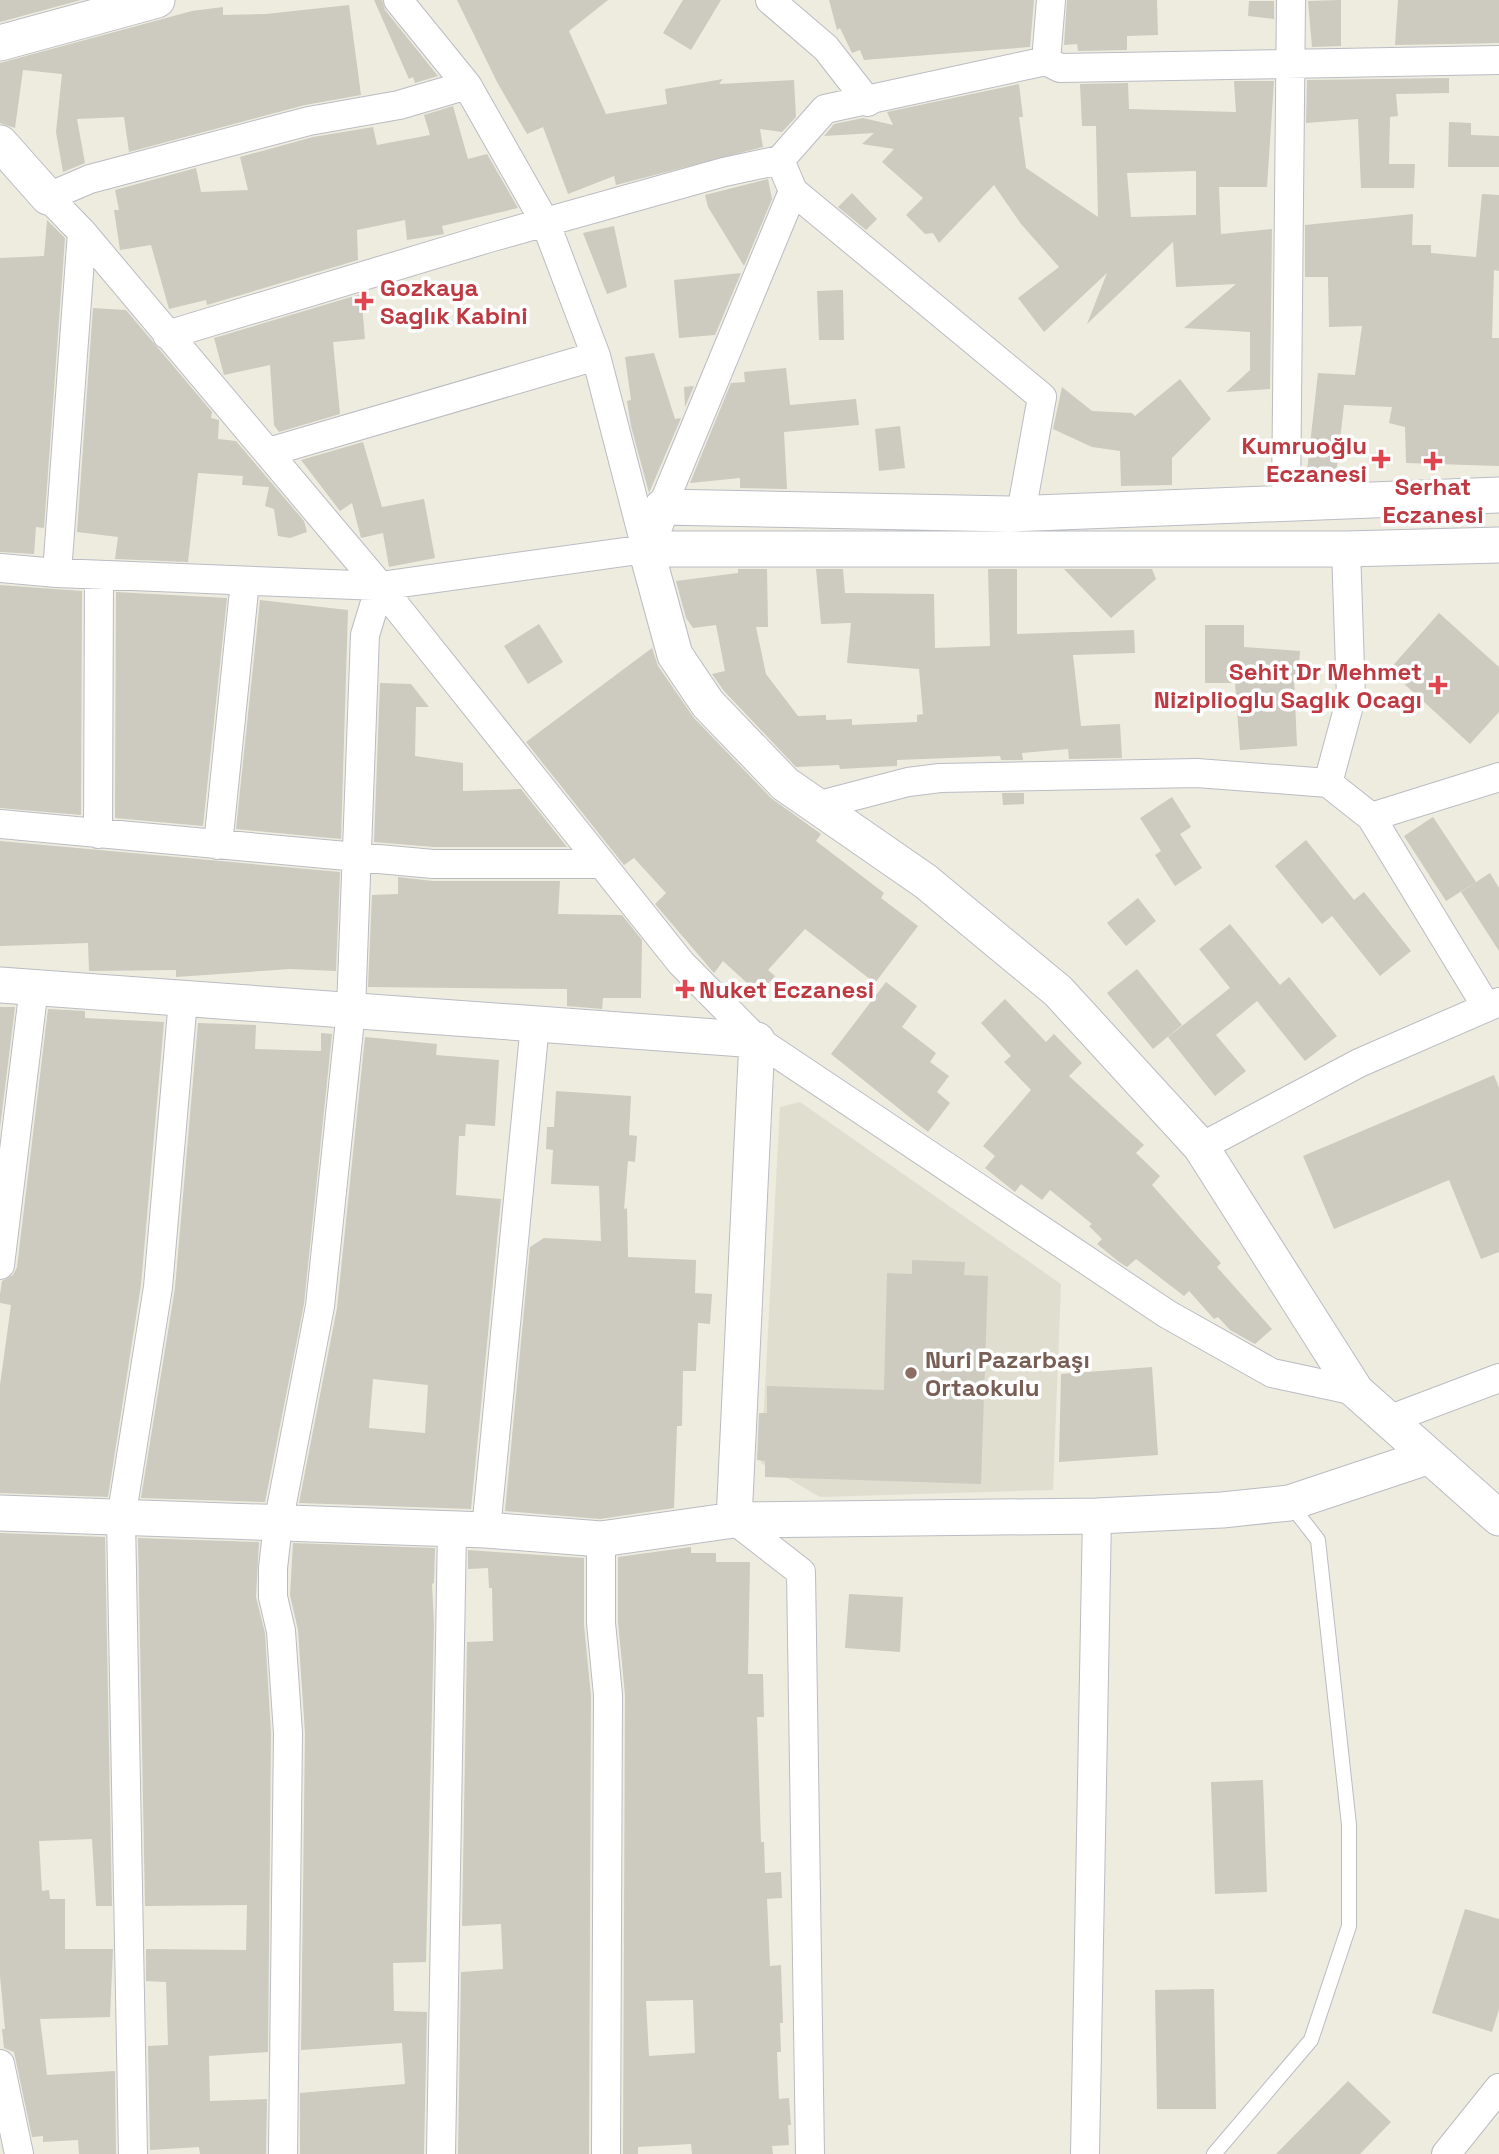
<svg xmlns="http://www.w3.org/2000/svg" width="1499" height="2154" font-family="'Space Grotesk',sans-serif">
<rect width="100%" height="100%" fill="#edecdf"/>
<!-- education -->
<path fill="#dfdecf" d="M800,1102L1061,1284L1053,1490L820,1497L761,1463L780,1107Z"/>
<!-- building -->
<path fill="#cdcac0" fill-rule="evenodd" d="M0,0H81L0,22Z
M374,0H382L385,10L438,76L415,83L413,77L409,79Z
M457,0H608L569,31L606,114L667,104L665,89L723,79L719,84L794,80L796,117L782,132L760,129L763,147L616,185L614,176L568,194L543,127L527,134L497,82Z
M683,0H721L691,50L663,33Z
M829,0H1034L1030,47L864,60L860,50L852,53L840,28L837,30Z
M1067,0H1157L1158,35L1127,36V50L1078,51L1077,44L1064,45Z
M1341,0V46L1312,47L1308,1Z
M1398,0H1499V43L1395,45Z
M1249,1H1274V19L1248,16Z
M349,5L361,95L305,105L129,152L124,117L77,119L85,163L63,172L56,132L62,74L23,70L15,128L0,123V63L192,11L223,7V15L266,14Z
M1449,78V93L1396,94L1398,116L1390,117L1389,164H1415L1414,188H1361L1358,119L1306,123L1307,80Z
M1234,81H1274L1267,187H1219L1221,234L1272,229L1270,389L1226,392L1250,370V332L1184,328L1236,284L1176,287L1173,242L1087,324L1107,273L1044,332L1018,298L1059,267L1021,224L994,185L939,243L933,233L925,234L906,215L923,198L882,162L894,149L862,144L874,133L824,136L834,124L863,118L893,125L887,112L1019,84L1023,117H1019L1026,168L1098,217L1096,126H1082L1080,84L1128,83L1129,109L1236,112ZM1196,171V215L1131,217L1127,173Z
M453,106L468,159L487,154L518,208L442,226L444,234L407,240L405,220L357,230L358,260L207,305L206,300L169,309L151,245L120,250L114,210H119L115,190L196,168L201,192L248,190L240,157L313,137L373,127L377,145L430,135L424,115Z
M1449,122L1471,123V135L1499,136V167H1448Z
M768,179L772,199L744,266L708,207L705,195Z
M852,193L877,219L866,230L838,207Z
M1482,194L1499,195V271L1494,270L1492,338H1499V466L1406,463L1405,427L1389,423L1392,407L1344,405L1336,475L1307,471L1318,373L1355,375L1362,326L1329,327L1328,277H1305V225L1413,214L1412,245H1431V253L1476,257Z
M47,220L65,238L44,528L36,527L34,554L0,552V258L44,256Z
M614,226L627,287L607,294L583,233Z
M741,273L715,335L679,338L674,280Z
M843,290L844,340H819L817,291Z
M361,294L365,339L333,342L340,414L279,432L274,425L270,365L224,375L214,338Z
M93,308L126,310L212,412L211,418L219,420L218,439L236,441L304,521L307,532L290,538L278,536L274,509L265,506L269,487L242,485L243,476L198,473L188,562L115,559L118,537L77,532Z
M654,353L675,419L681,418L649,493L631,426L627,401L631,400L625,357Z
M786,368L790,405L856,399L859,425L784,432L787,489L740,488V478L690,483L731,383L745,382L744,372Z
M1180,379L1211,419L1172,458V485L1121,486L1120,451L1092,447L1053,429L1062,387L1092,411L1132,413L1135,416Z
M694,386L685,407L684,387Z
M900,426L905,468L879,471L875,429Z
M363,442L382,507L424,499L435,558L389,567L383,533L361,538L352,503L340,511L301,460Z
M738,569H767L768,627H756L766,674L798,716L826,715V720L852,719V725L917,722V715L923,714L919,669L847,663L851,623L821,624L816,569H843L845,593L934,594L935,648L990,646L988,569H1017V634L1134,630L1135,653L1073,655L1081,726L1120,724L1122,758L1069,759L1068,749L1022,753L1023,760H1001L1000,756L897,760V766L840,769L839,765L796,767L724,691L712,674L725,671L716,625L693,628L686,618L676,581L738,573Z
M1064,569H1152L1156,579L1111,618Z
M0,585L82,591L81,815L0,808Z
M116,592L227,598L203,826L115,818Z
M260,600L348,610L341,839L236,829Z
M1439,613L1499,667V712L1470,744L1389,670Z
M539,624L563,662L528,684L504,646Z
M1205,625H1244V647L1300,651L1298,679L1294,678L1297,746L1240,750L1235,683H1205Z
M652,648L658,666L694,718L771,798L821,834L816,841L884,893L881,898L918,926L875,983L805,929L768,970L775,976L759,994L723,961L714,973L655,904L666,893L634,858L624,865L526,742Z
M380,683L411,684L429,707H416L415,756L463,763V791L521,789L567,847H434L374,842Z
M1002,793H1024V804L1003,805Z
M1172,797L1191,827L1180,834L1202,868L1175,886L1155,855L1161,851L1140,818Z
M1433,817L1476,882L1446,901L1404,836Z
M1306,840L1354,900L1364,892L1411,951L1380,976L1332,916L1322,924L1275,866Z
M0,841L340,872L336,971L290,969L176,977V970L89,971L88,943L0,946Z
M1490,873L1499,888V951L1461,892Z
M398,877L433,881H560L558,914L622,915L642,940L641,998H603L602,1009L567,1006V989L368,987L372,895L398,894Z
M1138,898L1156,921L1126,946L1107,923Z
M1230,924L1280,985L1289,977L1337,1036L1305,1061L1257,1001L1216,1035L1246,1071L1215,1096L1168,1037L1230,988L1199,949Z
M1137,969L1182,1025L1153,1049L1107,993Z
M886,982L917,1006L902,1027L936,1053L930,1062L949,1076L937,1092L950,1103L928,1132L831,1054Z
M1005,999L1046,1042L1054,1034L1082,1063L1069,1076L1144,1145L1136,1153L1160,1176L1152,1185L1221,1263L1217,1267L1272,1329L1255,1344L1230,1330L1218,1317L1214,1319L1189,1291L1184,1296L1136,1259L1127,1267L1119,1262L1097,1244L1102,1239L1089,1226L1092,1224L1050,1190L1042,1200L1021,1184L1015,1192L985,1168L995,1156L983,1146L1031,1090L1004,1062L1011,1056L981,1023Z
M0,1007H15L0,1128Z
M48,1009L85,1011V1018L164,1022L141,1285L108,1497L0,1493V1385L11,1305L0,1303V1294L2,1281L13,1275L17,1267Z
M198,1023L256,1025L255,1049L321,1051V1033L332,1034L304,1304L265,1502L141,1498L175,1288Z
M365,1037L437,1044L436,1055L499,1060L495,1126L466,1124L465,1136H459L456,1195L501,1199L471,1509L299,1503L337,1308ZM373,1379L428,1385L425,1433L369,1428Z
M1494,1075L1499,1088V1252L1481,1259L1449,1180L1334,1229L1303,1156Z
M556,1091L631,1096L629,1135L637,1136L635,1162L628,1161L624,1209L627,1208L628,1257L696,1260L695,1293L712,1294L710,1324L698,1323L696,1371H683L682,1426H677L674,1508L600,1519L505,1511L530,1247L544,1238L601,1241L599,1186L551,1184L553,1150L546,1149L547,1127H554Z
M912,1260L965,1262L964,1275L988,1276L981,1484L765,1477V1461L757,1460L759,1413H767V1386L884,1390L887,1273L912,1274Z
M1152,1367L1158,1455L1059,1462L1061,1374Z
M0,1533L105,1537L112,1906H96L92,1839L39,1841L42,1891L49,1890L50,1899H65V1949H113L110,2017L40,2019L47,2075L115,2071L116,2154H79L78,2140L43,2142V2136L32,2137L14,2052L4,2048L2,2029H5L0,1976Z
M138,1538L259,1542L256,1597L265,1633L271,1733L268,2052L209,2056L210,2101L267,2099L266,2154H200L199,2147L150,2150L148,2046L168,2045L166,1982L146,1981V1949L246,1950L247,1905L145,1906Z
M293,1543L435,1548L434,1583L432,1584L434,1624L426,1962L393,1963L394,2011L427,2012L424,2154H300V2093L405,2084L402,2043L301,2050L305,1733L298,1630L290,1595Z
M691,1547V1553H716V1562H750L748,1674H763L764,1717H757L761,1842H764L765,1873L781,1872L782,1898L767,1899L770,1966L781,1965L783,2023H780L781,2052H777L779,2099L789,2098L791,2125H788L789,2145L772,2146L773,2154H692L691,2144L638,2147V2154H623L625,1695L618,1622V1557ZM693,2000L695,2053L649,2056L646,2001Z
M468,1550L584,1558V1625L591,1696L589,2154H458L461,1972L503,1969L501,1924L462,1926L467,1642L493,1641L492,1588H489L488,1568L468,1569Z
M849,1594L903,1597L900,1652L845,1648Z
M1263,1780L1267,1892L1215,1894L1211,1782Z
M1465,1909L1499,1919V2009L1492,2032L1432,2013Z
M1214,1989L1216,2109H1157L1155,1990Z
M1348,2081L1391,2122L1360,2154H1276Z"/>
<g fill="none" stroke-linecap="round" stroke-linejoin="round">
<defs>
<path id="service" d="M1214,2154L1311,2040L1349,1926V1825L1318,1540L1290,1504"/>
<path id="minor" d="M770,0L826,48L868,102
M1046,61L1051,0
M467,85L399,105L309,121L90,179L48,197L82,232L380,586L681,963L757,1040L1167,1314L1272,1373L1356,1391
M780,160L793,191L1042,397L1021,513
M167,335L489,238L724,172L780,160L825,109L1046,61L1060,68L1499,60
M269,452L596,356
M1286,503L1291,0
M662,507L793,191
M0,568L57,573L380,586L646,549L596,356L546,224L467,85L398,0
M57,573L82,232
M1328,783L1351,698L1346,549
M816,806L908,782L940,778L1197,773L1328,783L1371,817L1499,777
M1371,817L1486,1006
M0,824L433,864H601
M98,834L99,575
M218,845L245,581
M1201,1147L1359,1063L1499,1002
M0,1265L34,987
M1388,1420L1499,1378
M734,1520L801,1572L810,2154
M486,1530L535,1024
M601,1539V1623L608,1695L606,2154
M0,2064L19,2154
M133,2154L121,1519L158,1287L183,1000
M283,2154L288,1733L281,1631L273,1597V1568L278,1524L320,1306L351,1010L365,635L380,586
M441,2154L452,1529
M1085,2154L1097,1516
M1446,2154L1499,2088"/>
<path id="tertiary" d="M0,43L157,0
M0,143L48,197
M1499,495L1010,514L662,507L646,549L675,655L708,704L785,784L925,881L1058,991L1201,1147L1356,1391L1499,1518
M646,549H1346L1499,545
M0,985L757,1040L734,1520
M0,1513L486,1530L601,1539L734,1520L1097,1516L1222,1510L1289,1503L1427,1457"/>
</defs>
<!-- service casing -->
<use href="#service" stroke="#babcc3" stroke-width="16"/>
<!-- minor casing -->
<use href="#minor" stroke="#babcc3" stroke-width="30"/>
<!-- tertiary casing -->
<use href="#tertiary" stroke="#babcc3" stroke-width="37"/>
<!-- service -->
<use href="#service" stroke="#fff" stroke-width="14"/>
<!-- minor -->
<use href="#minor" stroke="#fff" stroke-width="28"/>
<!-- tertiary -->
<use href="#tertiary" stroke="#fff" stroke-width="35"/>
</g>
<!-- markers -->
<g fill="#e0444e" stroke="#fff" stroke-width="2.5">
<path d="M360.5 290.5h7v7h7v7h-7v7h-7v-7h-7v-7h7z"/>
<path d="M1377.5 448.5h7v7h7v7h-7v7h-7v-7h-7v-7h7z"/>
<path d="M1429.5 450.5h7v7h7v7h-7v7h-7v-7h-7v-7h7z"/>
<path d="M1434.5 674.5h7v7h7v7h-7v7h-7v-7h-7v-7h7z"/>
<path d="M681.5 978.5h7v7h7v7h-7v7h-7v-7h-7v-7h7z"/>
</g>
<circle fill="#8d6e63" stroke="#fff" stroke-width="2.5" cx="911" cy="1373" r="7"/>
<g text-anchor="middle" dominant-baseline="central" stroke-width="7" stroke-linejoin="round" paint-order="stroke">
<!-- health labels -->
<g font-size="24" font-weight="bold" fill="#be3a42" stroke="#fff" text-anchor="start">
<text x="380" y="287">Gozkaya<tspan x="380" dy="28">Saglık Kabini</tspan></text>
<text x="1367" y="445" text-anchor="end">Kumruoğlu<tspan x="1367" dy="28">Eczanesi</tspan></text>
<text x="1433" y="486" text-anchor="middle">Serhat<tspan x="1433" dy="28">Eczanesi</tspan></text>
<text x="1422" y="671" text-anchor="end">Sehit Dr Mehmet<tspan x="1422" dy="28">Niziplioglu Saglık Ocagı</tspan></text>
<text x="699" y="989">Nuket Eczanesi</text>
</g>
<!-- education labels -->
<g font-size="24" font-weight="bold" fill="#785e54" stroke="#fff" text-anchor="start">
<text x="925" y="1359">Nuri Pazarbaşı<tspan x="925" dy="28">Ortaokulu</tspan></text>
</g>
</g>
</svg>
